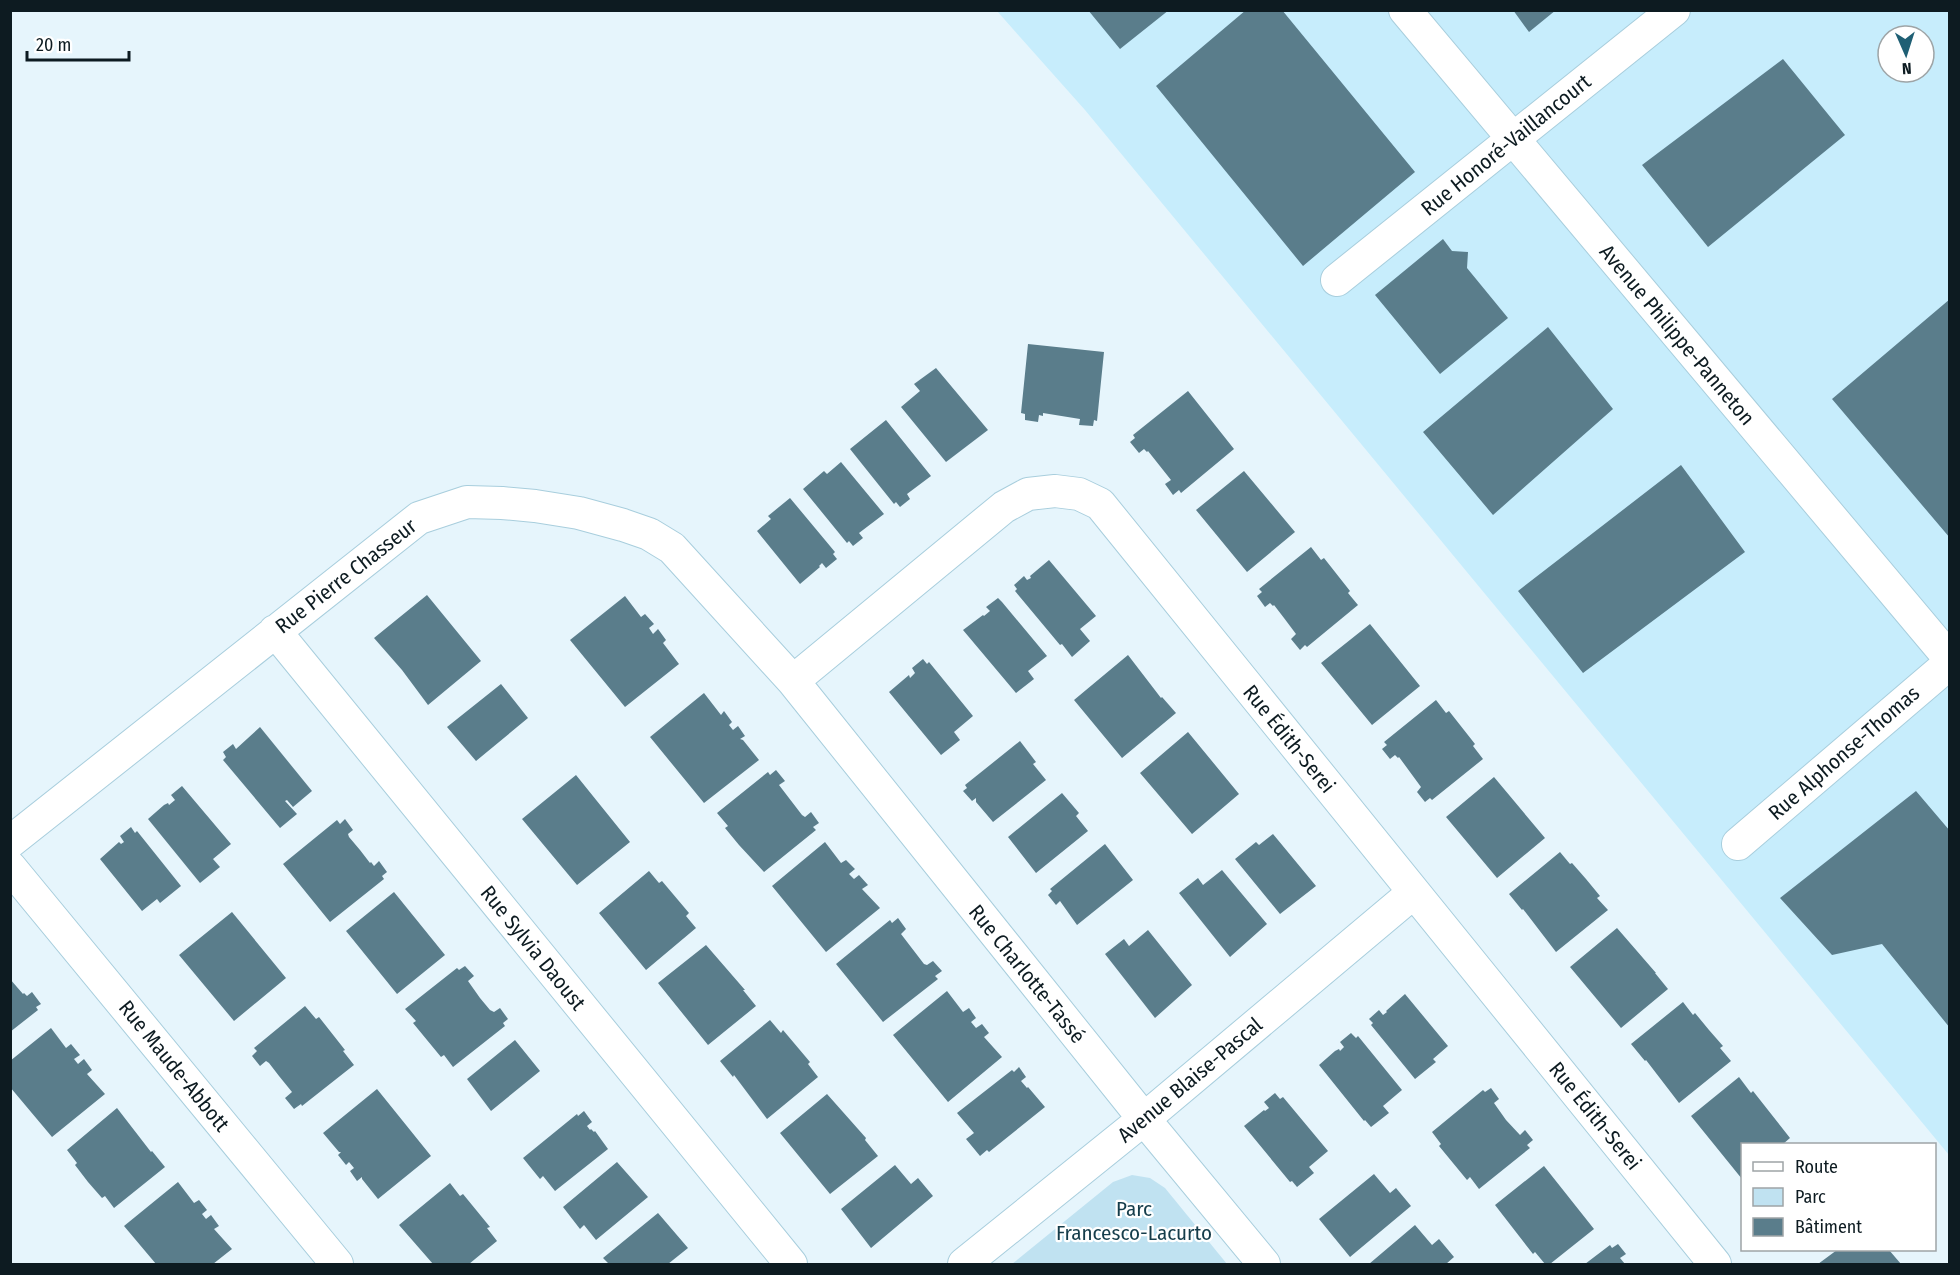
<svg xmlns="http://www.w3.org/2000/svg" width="1960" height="1275" font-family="'Fira Sans Condensed',sans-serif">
<rect width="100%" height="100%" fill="#e6f5fc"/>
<!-- built -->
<path fill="#c7edfc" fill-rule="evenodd" d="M997,11H1949V1155L1085,110ZM1888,36H1924V72H1888Z"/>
<!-- green -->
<path fill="#c0e2f1" d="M1132,1175L1150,1178L1165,1188L1227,1264H1012L1113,1182Z"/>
<!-- building -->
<path fill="#5a7d8b" d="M1088,10H1169L1120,49Z
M1246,10H1282L1415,172L1303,266L1156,86Z
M1513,10H1556L1529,32Z
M1783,59L1845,135L1708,247L1642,165Z
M1443,239L1452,251L1468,252L1467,268L1508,318L1440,374L1375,295Z
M1950,299V538L1832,399Z
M1548,327L1613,409L1493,515L1423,432Z
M1028,344L1104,352L1097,421L1094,420L1093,426L1079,425L1080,419L1043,413V416L1039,415L1038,422L1025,420V414L1021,413Z
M936,368L988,430L946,462L901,407L920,391L914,384Z
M1188,391L1234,449L1181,493L1179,490L1173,495L1165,484L1171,480L1148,451L1147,452L1144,449L1139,453L1130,442L1135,438L1133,435Z
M886,420L931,476L907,494L910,499L900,507L896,502L894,504L850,449Z
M841,462L884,514L859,533L863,538L853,546L849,541L847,543L803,489L824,471L827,474Z
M1681,465L1745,552L1583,673L1518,591Z
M1244,471L1295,532L1247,572L1196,510Z
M790,498L835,552L833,554L837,559L826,568L822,563L819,566L820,567L800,584L757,531L771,519L768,516Z
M1311,547L1321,560L1324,558L1350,591L1348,593L1358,605L1307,647L1305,645L1300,650L1291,639L1296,634L1284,618L1274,605L1273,606L1270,603L1265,607L1257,596L1262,592L1259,589Z
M1049,560L1096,616L1080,629L1090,641L1072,657L1062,644L1060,645L1015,591L1017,589L1014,585L1024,576L1027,580L1031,578L1030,576Z
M427,595L481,661L428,705L402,670L374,638Z
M625,596L641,617L645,614L654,624L649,628L653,634L658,629L666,640L663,643L679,664L625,707L570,640Z
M998,598L1002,602L1047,656L1028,671L1034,679L1016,693L963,630L983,615L984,616L990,611L986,607Z
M1370,624L1420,686L1372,725L1321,663Z
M1128,655L1161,698L1162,697L1176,713L1122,758L1074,700Z
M923,659L927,664L929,662L973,716L954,732L960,740L941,755L889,692L909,675L910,678L915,673L912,668Z
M501,684L528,718L476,761L447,727Z
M704,693L721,715L724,711L732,722L729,725L733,730L738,726L745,736L740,739L743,740L759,760L704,803L650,737Z
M1436,700L1446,713L1449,711L1475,744L1473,746L1483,759L1432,800L1430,798L1425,802L1417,792L1421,787L1399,757L1398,758L1395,755L1390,759L1382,749L1387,745L1384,742Z
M260,727L312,791L293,807L287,800L285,801L297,814L280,828L223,760L226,757L223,752L233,744L236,749Z
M1188,732L1239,794L1192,834L1140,773Z
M1020,741L1036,762L1033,764L1046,780L993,822L976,802V798L972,801L963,791L967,788L965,785Z
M776,770L785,781L779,785L802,815L805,817L811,812L819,823L813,827L816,830L764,872L739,845L725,828L728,826L717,813L768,772L770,775Z
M576,775L630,842L577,885L522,819Z
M1494,777L1545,838L1497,878L1446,817Z
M182,786L231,844L213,859L220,867L200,883L148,819L164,805L168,803L169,805L175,800L171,795Z
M1916,791L1950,831V1028L1882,944L1832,955L1780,898Z
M1062,793L1079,813L1076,816L1088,831L1036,873L1008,837Z
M345,819L353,830L348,834L349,837L360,850L370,863L371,862L374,866L379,861L387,872L382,876L384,879L330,922L283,864L337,820L340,824Z
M131,827L135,833L137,831L181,886L160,903L157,899L142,911L100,859L119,842L121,844L124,842L120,836Z
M1273,834L1316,886L1280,914L1235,859L1256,842L1259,845Z
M825,842L841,863L846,860L855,869L849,874L854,879L859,875L868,885L862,889L880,908L826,952L772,886Z
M1105,844L1133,880L1077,925L1060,901L1056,905L1048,895L1052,891L1050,889Z
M1560,852L1570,864L1572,863L1586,879L1600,896L1597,898L1608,910L1556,952L1523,909L1522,910L1509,894Z
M1222,870L1267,924L1230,957L1179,893L1198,878L1203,885Z
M649,871L659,883L662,881L689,913L686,916L696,928L646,970L599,913Z
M394,892L445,955L397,994L346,931Z
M232,912L286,978L234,1021L179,955Z
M898,918L906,929L901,934L924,964L927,965L933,961L942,971L935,976L938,979L883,1022L836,964L890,920L892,923Z
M1617,928L1656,973H1655L1668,989L1621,1028L1570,967Z
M1148,930L1192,985L1155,1018L1105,954L1124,939L1129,946Z
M706,945L745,990H743L756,1006L708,1045L658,983Z
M465,966L474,976L468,981L480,998L490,1010L494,1012L500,1008L508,1019L503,1023L505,1026L453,1067L444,1055L441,1057L413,1023L416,1021L405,1009L457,968L459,970Z
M10,979L23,994L24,993L27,996L32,992L41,1004L36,1007L38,1010L10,1032Z
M947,991L963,1012L969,1008L976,1018L971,1022L976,1028L982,1024L989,1033L984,1037L1002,1057L948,1102L893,1035Z
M1405,994L1448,1046L1433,1059L1436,1062L1415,1079L1371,1025L1373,1023L1369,1019L1379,1010L1383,1015L1387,1012L1386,1011Z
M1683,1002L1693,1015L1695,1013L1709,1030L1723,1046L1720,1048L1731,1061L1679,1103L1646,1060L1645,1061L1631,1044Z
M305,1006L316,1019L319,1017L345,1050L343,1051L354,1065L302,1106L301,1104L294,1109L285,1098L292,1092L279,1076L269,1063L266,1061L260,1066L252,1056L257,1051L254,1048Z
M770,1020L781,1033L783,1030L810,1062L808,1064L818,1077L767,1119L734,1075L733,1077L720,1061Z
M51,1028L66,1048L71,1044L80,1055L74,1059L78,1064L84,1059L92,1070L87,1074L105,1094L52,1137L10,1087V1061Z
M1351,1033L1356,1038L1358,1036L1402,1090L1383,1106L1389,1113L1371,1127L1365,1120L1364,1121L1319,1065L1335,1051L1339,1049L1340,1051L1344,1047L1340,1042Z
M515,1040L540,1071L491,1111L467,1079Z
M1019,1067L1026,1077L1021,1081L1027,1088L1028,1087L1045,1107L989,1152L987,1150L980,1156L966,1139L974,1133L957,1113L1012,1070L1014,1072Z
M1739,1077L1751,1093L1753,1091L1790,1138L1783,1144H1742V1179L1691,1116Z
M1491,1088L1499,1099L1494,1103L1506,1120L1520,1135L1525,1130L1533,1140L1527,1145L1530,1148L1479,1189L1470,1177L1467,1180L1439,1146L1441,1144L1432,1132L1483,1090L1485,1092Z
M377,1089L431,1156L378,1199L362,1179V1177L357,1181L350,1171L354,1168L349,1162L346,1165L338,1155L341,1152H339L323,1133Z
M1275,1093L1280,1099L1283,1097L1328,1151L1309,1167L1314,1173L1297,1187L1292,1181L1290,1182L1244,1126L1264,1110L1265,1111L1269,1108L1264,1102Z
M827,1094L866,1138L865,1140L878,1156L830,1194L780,1133Z
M117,1108L151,1152L152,1151L165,1167L114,1208L105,1196L102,1198L88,1182L75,1165L77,1163L67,1150Z
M584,1111L592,1122L587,1126L590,1130L591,1129L594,1132L595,1131L608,1149L555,1191L543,1176L540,1179L523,1158L577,1114L578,1116Z
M617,1162L648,1197L596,1240L584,1225L580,1229L563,1207Z
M895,1165L911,1184L918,1178L933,1196L871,1248L841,1209Z
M1544,1166L1594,1229L1550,1264H1545L1535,1252L1533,1254L1495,1205Z
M1374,1174L1390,1193L1396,1188L1411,1206L1350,1257L1319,1219Z
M178,1182L194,1203L199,1200L207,1210L202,1214L206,1219L211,1215L219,1226L214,1229L232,1249L213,1264H156L124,1226Z
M450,1183L460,1196L463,1194L490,1227L487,1228L497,1241L469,1264H433L399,1225Z
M658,1213L688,1248L668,1264H609L603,1258Z
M1415,1225L1432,1245L1439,1239L1454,1257L1446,1264H1369Z
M1618,1244L1626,1254L1620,1258L1625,1264H1585L1610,1245L1612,1248Z
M1837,1250H1889L1901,1264H1818Z"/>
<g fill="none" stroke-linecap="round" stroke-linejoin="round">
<defs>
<path id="minor" d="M1405,10L1950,659
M1337,280L1674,10
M275,631L791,1264
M793,681L1004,507L1028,494L1055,491L1079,494L1100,504L1715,1264
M10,842L419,518L467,502L502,503L535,506L579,513L623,525L649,534L672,548L793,681L1144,1119L1264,1264
M1738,844L1950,663
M10,867L337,1264
M964,1264L1144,1119L1413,893"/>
</defs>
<!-- minor casing -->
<use href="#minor" stroke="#a8cedd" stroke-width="34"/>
<!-- minor -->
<use href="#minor" stroke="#fff" stroke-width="32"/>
</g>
<g text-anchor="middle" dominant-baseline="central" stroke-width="4.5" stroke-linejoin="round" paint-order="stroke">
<!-- street labels -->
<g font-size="21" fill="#0d1b21" stroke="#fff">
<text transform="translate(1506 145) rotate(-39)">Rue Honoré-Vaillancourt</text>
<text transform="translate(1677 335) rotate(50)">Avenue Philippe-Panneton</text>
<text transform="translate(346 576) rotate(-38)">Rue Pierre Chasseur</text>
<text transform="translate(1289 739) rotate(51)">Rue Édith-Serei</text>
<text transform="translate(1844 753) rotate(-41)">Rue Alphonse-Thomas</text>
<text transform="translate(533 948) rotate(51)">Rue Sylvia Daoust</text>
<text transform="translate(1027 974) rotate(51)">Rue Charlotte-Tassé</text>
<text transform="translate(174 1066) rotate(51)">Rue Maude-Abbott</text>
<text transform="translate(1190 1080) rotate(-40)">Avenue Blaise-Pascal</text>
<text transform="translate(1595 1116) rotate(51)">Rue Édith-Serei</text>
</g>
<!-- park labels -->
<g font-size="21" fill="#153d4b" stroke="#fff">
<text x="1134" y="1209">Parc<tspan x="1134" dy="24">Francesco-Lacurto</tspan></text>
</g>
</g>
<!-- border -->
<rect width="1960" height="1275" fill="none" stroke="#0d1b21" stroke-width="24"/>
<!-- legend -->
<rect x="1741" y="1143" width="195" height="108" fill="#ffffff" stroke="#9ea4a6" stroke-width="1.5"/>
<rect x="1753" y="1162" width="30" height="9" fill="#ffffff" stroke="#9ea4a6" stroke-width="1.5"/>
<text x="1795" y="1173" font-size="18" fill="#0d1b21">Route</text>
<rect x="1753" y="1188" width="30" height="18" fill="#c0e2f1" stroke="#9ea4a6" stroke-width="1.5"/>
<text x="1795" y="1203" font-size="18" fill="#0d1b21">Parc</text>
<rect x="1753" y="1218" width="30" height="18" fill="#5a7d8b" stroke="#9ea4a6" stroke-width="1.5"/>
<text x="1795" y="1233" font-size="18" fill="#0d1b21">Bâtiment</text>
<!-- north arrow -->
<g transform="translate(1906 54) rotate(177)"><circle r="28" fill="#ffffff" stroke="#9ea4a6" stroke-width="1.5"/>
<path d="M0-4.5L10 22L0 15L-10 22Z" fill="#1f5f74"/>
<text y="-9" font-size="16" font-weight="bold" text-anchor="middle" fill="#0d1b21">N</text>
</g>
<!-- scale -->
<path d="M27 51v9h102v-9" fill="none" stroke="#0d1b21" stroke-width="3"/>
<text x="36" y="51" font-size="18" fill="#0d1b21" stroke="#ffffff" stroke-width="4.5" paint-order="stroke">20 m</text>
</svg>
